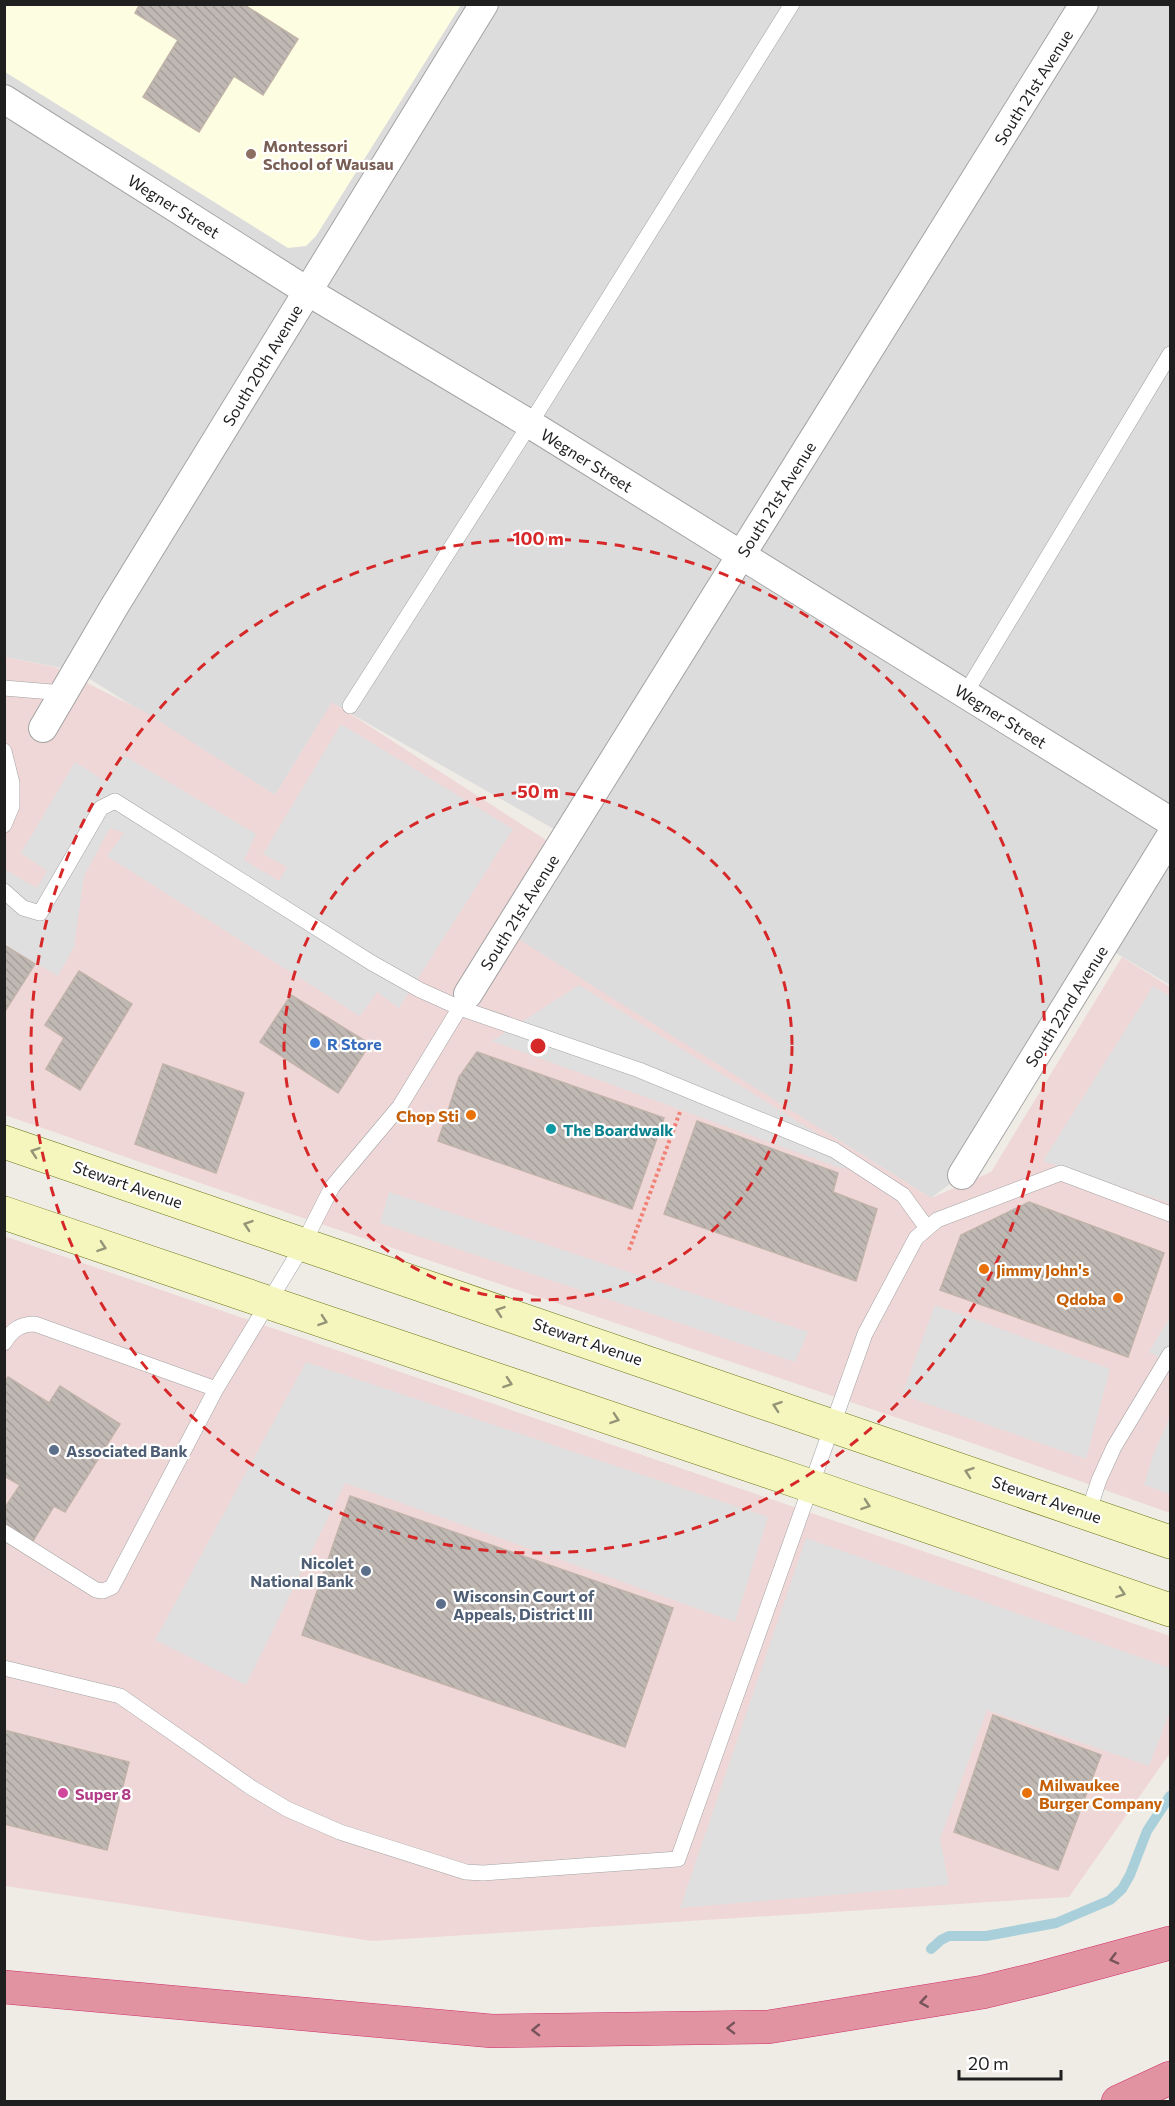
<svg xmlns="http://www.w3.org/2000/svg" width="1175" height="2106" font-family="Commissioner,sans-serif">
<defs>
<pattern id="building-back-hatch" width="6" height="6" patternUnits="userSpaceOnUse" patternTransform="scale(1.5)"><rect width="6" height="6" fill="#c0b8b3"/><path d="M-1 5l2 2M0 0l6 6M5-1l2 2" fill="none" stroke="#a59e9a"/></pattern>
</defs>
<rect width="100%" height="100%" fill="#efece6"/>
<!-- residential -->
<path fill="#dddcdc" d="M4,5H1170V985L1104,946L962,1175L931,1198L507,933L566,836L332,703L275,795L77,671L5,657Z"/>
<!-- commercial -->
<path fill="#efd7d7" d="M5,657L55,667L145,712L275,795L332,702L549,842L496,925L931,1198L991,1172L1122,957L1170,987V1513L975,1444L232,1194L5,1115Z
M4,1236L1170,1636V1753L1069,1897L372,1941L5,1886Z"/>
<!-- education -->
<path fill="#fdfde1" d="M4,5H461L316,236L306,246L288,248L5,72Z"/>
<!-- parking -->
<path fill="#dfdfdf" d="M341,724L513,829L399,1008L377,992L360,1016L107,856L124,833L110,828L84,876L74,947L58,976L5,945L4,869L37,888L47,871L21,853L75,762L106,782L123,755L256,834L244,860L279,881L287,867L263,854Z
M579,985L853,1156L843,1169L492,1041Z
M1153,986L1170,996V1203L1043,1161Z
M389,1192L808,1332L795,1362L380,1223Z
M935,1305L1110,1369L1086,1459L902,1395Z
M1170,1317V1364L1149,1352Z
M306,1362L768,1517L735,1622L345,1483L246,1685L155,1640Z
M1170,1417V1494L1144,1485L1153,1455Z
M806,1538L1170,1668V1711L1149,1766L987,1710L940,1839L949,1885L680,1908Z"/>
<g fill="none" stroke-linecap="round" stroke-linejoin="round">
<!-- stream -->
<path stroke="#a9d0da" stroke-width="10" d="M931,1949L941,1940L949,1936H986L1056,1923L1110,1900L1122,1889L1130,1875L1147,1831L1170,1796"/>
</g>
<!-- building -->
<path fill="url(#building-back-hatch)" stroke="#c0b3a9" stroke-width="1.5" d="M140,4H243L298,39L263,95L234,76L199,132L143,97L178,40L135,13Z
M4,945L35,964L4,1013Z
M79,971L132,1004L80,1090L46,1069L64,1038L45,1025Z
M291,995L370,1044L338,1093L260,1042Z
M477,1052L664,1118L632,1209L438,1141L459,1077Z
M163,1064L244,1093L216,1173L135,1144Z
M697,1121L838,1173L833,1192L877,1209L856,1281L664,1214Z
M1029,1202L1164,1253L1128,1357L940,1290L961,1235Z
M8,1377L49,1403L60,1386L120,1424L65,1512L54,1506L33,1541L4,1523V1509L20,1485L4,1476V1382Z
M350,1496L673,1608L625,1747L302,1635Z
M993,1715L1101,1755L1058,1870L954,1832Z
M4,1730L129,1762L107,1850L4,1824Z"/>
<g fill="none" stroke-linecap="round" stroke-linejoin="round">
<defs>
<path id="lane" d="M4,688L64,693
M965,694L1170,354
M350,706L530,424L792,4
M4,751L12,783V806L4,825
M4,891L23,908L40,913L101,808L115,801L372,963L420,990L460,1008L639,1070L834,1150L903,1195L927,1228
M4,1343C12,1330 20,1324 35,1324L216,1389
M1088,1513L1099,1480L1114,1447L1170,1354
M4,1532L96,1590L103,1591L112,1587L216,1389L299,1252L332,1187L400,1106L465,999
M4,1668L120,1696L252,1788L287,1809L340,1832L466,1872L483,1873L678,1859L865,1334L916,1238L937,1220L1061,1173L1170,1214"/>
<path id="street" d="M4,99L307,291L530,424L1170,821
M43,728L114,607L484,4
M468,994L1084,4
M962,1175L1170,837"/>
<path id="secondary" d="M4,1142L1170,1542
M4,1213L811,1486L1170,1610"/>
<path id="highway" d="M4,1987L492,2031L768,2027L983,1992L1037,1979L1170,1943
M1118,2102L1170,2078"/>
</defs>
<!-- lane casing -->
<use href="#lane" stroke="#a3a3a3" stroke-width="16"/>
<!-- street casing -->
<use href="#street" stroke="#a3a3a3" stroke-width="30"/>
<!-- secondary casing -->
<use href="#secondary" stroke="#67710c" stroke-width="34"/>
<!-- highway casing -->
<use href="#highway" stroke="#d03069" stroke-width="34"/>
<!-- path -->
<path stroke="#f18075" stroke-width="4" stroke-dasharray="3 3" stroke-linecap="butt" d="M629,1250L680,1112"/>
<!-- lane -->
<use href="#lane" stroke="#fff" stroke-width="15"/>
<!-- street -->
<use href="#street" stroke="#fff" stroke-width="28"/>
<!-- secondary -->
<use href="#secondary" stroke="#f4f6be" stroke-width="33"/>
<!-- highway -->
<use href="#highway" stroke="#e293a2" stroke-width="33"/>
</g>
<!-- one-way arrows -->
<defs><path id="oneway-chevron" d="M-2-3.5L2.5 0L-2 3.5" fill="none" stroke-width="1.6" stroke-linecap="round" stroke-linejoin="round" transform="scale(1.5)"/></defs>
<g stroke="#949576">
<use href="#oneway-chevron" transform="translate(35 1152) rotate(-161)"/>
<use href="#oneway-chevron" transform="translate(248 1225) rotate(-161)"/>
<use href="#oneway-chevron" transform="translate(102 1247) rotate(19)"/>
<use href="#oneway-chevron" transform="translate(500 1311) rotate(-161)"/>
<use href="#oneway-chevron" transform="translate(323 1321) rotate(19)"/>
<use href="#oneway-chevron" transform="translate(508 1383) rotate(19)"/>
<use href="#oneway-chevron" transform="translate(777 1406) rotate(-161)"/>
<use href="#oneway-chevron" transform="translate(615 1419) rotate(19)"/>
<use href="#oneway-chevron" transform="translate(969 1472) rotate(-161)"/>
<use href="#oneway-chevron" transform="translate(866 1505) rotate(19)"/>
<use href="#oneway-chevron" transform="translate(1121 1593) rotate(19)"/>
</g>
<g stroke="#77535a">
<use href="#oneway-chevron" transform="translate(1114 1959) rotate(165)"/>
<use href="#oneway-chevron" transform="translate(924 2002) rotate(171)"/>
<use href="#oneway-chevron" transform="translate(731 2028) rotate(179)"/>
<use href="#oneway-chevron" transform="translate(536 2030) rotate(179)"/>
</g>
<!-- distance rings -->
<g fill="none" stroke="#d62828" stroke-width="3" stroke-dasharray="10 8">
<circle cx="538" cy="1046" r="254"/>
<circle cx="538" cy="1046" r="507"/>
</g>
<!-- markers -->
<circle fill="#8d6e63" stroke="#fff" stroke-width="2" cx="251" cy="154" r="6"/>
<circle fill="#3f7fe0" stroke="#fff" stroke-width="2" cx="315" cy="1043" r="6"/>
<g fill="#e8710a" stroke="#fff" stroke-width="2">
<circle cx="471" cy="1115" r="6"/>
<circle cx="984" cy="1269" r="6"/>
<circle cx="1118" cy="1298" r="6"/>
<circle cx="1027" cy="1793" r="6"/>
</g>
<circle fill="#0f9aa8" stroke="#fff" stroke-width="2" cx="551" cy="1129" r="6"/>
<g fill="#5c6f8a" stroke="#fff" stroke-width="2">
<circle cx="54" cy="1450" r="6"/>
<circle cx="366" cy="1571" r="6"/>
<circle cx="441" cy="1604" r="6"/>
</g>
<circle fill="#d1479c" stroke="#fff" stroke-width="2" cx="63" cy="1793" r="6"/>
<g text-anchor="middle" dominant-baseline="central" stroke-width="4.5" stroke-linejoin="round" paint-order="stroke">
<!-- street labels -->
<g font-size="16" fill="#1f1f1f" stroke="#fff">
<text transform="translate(1033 87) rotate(-58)">South 21st Avenue</text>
<text transform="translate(174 206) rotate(32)">Wegner Street</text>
<text transform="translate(262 365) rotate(-59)">South 20th Avenue</text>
<text transform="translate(587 460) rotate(32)">Wegner Street</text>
<text transform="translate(776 499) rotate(-58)">South 21st Avenue</text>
<text transform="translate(1001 716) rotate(32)">Wegner Street</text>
<text transform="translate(519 912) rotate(-58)">South 21st Avenue</text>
<text transform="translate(1066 1006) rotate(-58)">South 22nd Avenue</text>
<text transform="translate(128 1184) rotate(19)">Stewart Avenue</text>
<text transform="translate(588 1341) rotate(19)">Stewart Avenue</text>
<text transform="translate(1047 1499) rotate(19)">Stewart Avenue</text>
</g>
<!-- education labels -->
<g font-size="16" font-weight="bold" fill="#785e54" stroke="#fff" text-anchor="start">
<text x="263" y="145">Montessori<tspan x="263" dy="18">School of Wausau</tspan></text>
</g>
<!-- shop labels -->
<g font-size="16" font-weight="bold" fill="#366cbe" stroke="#fff" text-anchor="start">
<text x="327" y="1043">R Store</text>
</g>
<!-- food labels -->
<g font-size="16" font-weight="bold" fill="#c56008" stroke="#fff" text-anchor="end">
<text x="459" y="1115">Chop Sti</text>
<text x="996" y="1269" text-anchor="start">Jimmy John's</text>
<text x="1106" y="1298">Qdoba</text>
<text x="1039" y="1784" text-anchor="start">Milwaukee<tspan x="1039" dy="18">Burger Company</tspan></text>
</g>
<!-- culture labels -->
<g font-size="16" font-weight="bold" fill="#0d838f" stroke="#fff" text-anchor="start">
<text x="563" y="1129">The Boardwalk</text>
</g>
<!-- service labels -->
<g font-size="16" font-weight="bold" fill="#4e5e75" stroke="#fff" text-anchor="start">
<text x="66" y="1450">Associated Bank</text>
<text x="354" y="1562" text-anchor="end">Nicolet<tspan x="354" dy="18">National Bank</tspan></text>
<text x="453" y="1595">Wisconsin Court of<tspan x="453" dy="18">Appeals, District III</tspan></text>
</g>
<!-- hotel labels -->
<g font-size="16" font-weight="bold" fill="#b23c85" stroke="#fff" text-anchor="start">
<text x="75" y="1793">Super 8</text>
</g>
</g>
<circle cx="538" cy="1046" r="9" fill="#d62828" stroke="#fff" stroke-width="3"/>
<g font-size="18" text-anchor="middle" font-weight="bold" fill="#d62828" stroke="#fff" stroke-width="4.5" stroke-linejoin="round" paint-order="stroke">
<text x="538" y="545">100 m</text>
<text x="538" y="798">50 m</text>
</g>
<!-- border -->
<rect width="1175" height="2106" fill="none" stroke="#1f1f1f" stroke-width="12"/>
<!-- scale -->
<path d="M959 2070v9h102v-9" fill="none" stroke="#1f1f1f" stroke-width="3"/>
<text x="968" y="2070" font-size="18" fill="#1f1f1f" stroke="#ffffff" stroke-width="4.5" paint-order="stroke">20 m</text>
</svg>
